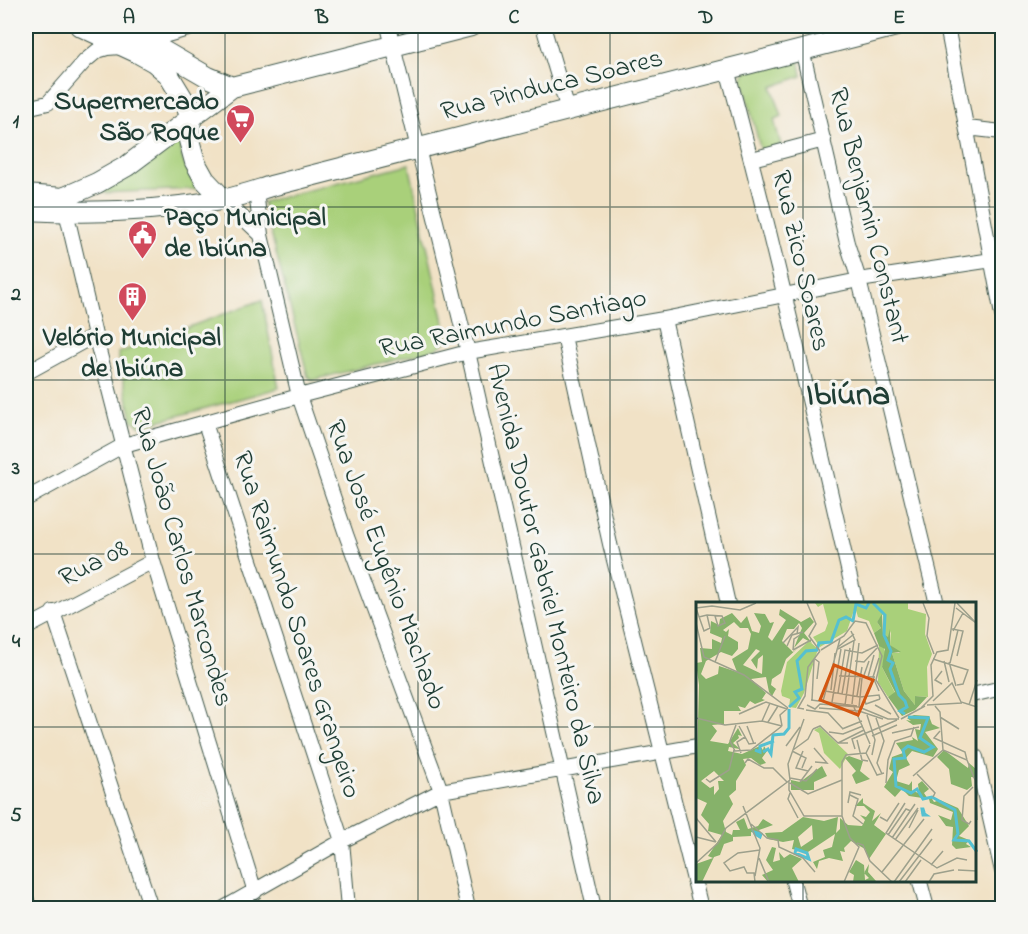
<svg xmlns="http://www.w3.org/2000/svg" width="1028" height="934" font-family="'Indie Flower',sans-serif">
<rect width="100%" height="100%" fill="#f6f6f2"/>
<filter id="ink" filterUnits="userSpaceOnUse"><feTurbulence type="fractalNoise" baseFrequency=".0167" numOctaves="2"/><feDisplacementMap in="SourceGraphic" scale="12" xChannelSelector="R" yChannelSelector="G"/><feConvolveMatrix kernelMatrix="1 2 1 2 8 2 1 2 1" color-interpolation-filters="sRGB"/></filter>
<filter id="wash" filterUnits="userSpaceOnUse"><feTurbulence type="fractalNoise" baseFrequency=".008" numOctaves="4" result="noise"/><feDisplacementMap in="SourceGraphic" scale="24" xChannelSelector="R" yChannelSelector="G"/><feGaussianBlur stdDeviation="1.35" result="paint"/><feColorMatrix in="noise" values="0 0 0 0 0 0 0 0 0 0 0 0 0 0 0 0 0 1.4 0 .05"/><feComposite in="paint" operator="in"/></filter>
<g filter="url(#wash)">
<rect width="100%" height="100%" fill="#f1e2c6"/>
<!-- green -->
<path fill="#a9d07a" stroke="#648657" stroke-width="1.5" d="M799,58L802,76L772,87L782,116L774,120L781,145L761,151L742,78L747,71Z
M179,141L183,161L197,189L100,193V187Z
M409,164L448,340L436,349L313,380L308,377L263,202Z
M262,300L279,388L141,426L132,420L118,353Z"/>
</g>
<g filter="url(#ink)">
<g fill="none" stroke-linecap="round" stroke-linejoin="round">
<defs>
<path id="minor" d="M388,26L468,352L594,908
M543,26L568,110
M947,26L1002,315
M143,42L198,26
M802,49L847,243L859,280L937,604
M727,69C775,246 815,425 856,604
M26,108L48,103L85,61L97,51L107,48L121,47
M967,128L1002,132
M752,159L824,140
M256,190L261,235L299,396L347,537L441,791L468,908
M224,200L261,235
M64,203L95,335L153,561L255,892
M664,319L728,604
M564,336L610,544L701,908
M26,373L95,335
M205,423L342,841L348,908
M26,499L124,445L299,396L468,352L664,319L859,280L992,260
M53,612L151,908
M26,628L153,561
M976,694L1002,688
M976,757L1002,871
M793,882L800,908
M920,882L927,908
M26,897L29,908
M224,908L342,841L441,791L698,746"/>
<path id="secondary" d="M80,26L136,52L154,62L168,74L185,102L191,119L189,140L195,162L205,180L224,200
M110,26L146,41L208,77L232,87
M26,195L63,198L97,183L127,166L232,87L471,26
M26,210C90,214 158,211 222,200C238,197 255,191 271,186L896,26"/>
</defs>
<!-- minor casing -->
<use href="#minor" stroke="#3e564a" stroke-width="16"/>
<!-- secondary casing -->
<use href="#secondary" stroke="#3e564a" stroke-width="22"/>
<!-- minor -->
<use href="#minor" stroke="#fff" stroke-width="14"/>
<!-- secondary -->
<use href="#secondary" stroke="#fff" stroke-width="20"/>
</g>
</g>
<!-- grid -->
<path fill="none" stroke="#1f3d34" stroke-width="1.5" stroke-opacity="0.55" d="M225,26V908M418,26V908M610,26V908M803,26V604M26,207H1002M26,380H1002M26,554H1002M26,727H698M976,727H1002M803,882V908"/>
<!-- icons -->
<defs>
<symbol id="supermarket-pin" viewBox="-11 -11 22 30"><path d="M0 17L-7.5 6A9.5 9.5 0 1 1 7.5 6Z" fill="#d1495b" stroke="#f6f6f2"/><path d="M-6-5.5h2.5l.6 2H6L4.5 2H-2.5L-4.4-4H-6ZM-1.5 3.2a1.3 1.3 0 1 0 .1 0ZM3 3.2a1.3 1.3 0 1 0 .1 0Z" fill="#fff"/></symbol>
<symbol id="civic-pin" viewBox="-11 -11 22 30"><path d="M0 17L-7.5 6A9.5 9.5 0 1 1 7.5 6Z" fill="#d1495b" stroke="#f6f6f2"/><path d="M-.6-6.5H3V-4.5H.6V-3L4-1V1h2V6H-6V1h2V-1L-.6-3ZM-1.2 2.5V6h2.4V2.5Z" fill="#fff"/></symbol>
<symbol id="building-pin" viewBox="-11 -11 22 30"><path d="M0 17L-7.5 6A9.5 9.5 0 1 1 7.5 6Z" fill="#d1495b" stroke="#f6f6f2"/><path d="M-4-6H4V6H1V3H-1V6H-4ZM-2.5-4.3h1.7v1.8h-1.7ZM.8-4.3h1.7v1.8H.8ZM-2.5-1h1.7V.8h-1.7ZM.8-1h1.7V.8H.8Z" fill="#fff"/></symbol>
</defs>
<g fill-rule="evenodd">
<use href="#supermarket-pin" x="224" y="102" width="33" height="45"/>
<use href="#civic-pin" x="126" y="218" width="33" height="45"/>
<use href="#building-pin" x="116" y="280" width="33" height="45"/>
</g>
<g text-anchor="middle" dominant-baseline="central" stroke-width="6" stroke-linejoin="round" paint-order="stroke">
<!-- street labels -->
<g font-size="27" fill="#1f3d34" stroke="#f6f6f2">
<text transform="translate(552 86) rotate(-14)">Rua Pinduca Soares</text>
<text transform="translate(868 216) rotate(76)">Rua Benjamin Constant</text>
<text transform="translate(800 261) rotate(77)">Rua Zico Soares</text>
<text transform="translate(513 324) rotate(-11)">Rua Raimundo Santiago</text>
<text transform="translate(181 557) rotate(74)">Rua João Carlos Marcondes</text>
<text transform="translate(94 564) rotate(-27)">Rua 08</text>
<text transform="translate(385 565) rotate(70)">Rua José Eugênio Machado</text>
<text transform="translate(545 584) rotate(77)">Avenida Doutor Gabriel Monteiro da Silva</text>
<text transform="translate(296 625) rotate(72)">Rua Raimundo Soares Grangeiro</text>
</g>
<!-- poi labels -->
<g font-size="27" font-weight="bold" fill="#1f3d34" stroke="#f6f6f2" text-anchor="end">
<text x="219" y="102">Supermercado<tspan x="219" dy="31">São Roque</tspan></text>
<text x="164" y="218" text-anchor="start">Paço Municipal<tspan x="164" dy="31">de Ibiúna</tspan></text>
<text x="132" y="338" text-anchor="middle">Velório Municipal<tspan x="132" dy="31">de Ibiúna</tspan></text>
</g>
<!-- district labels -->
<g font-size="33" font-weight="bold" fill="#1f3d34" stroke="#f6f6f2">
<text x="848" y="396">Ibiúna</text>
</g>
</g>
<!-- overview -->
<g transform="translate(696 602)">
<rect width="280" height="280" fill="#f1e2c6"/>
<path d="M119,1H212V7L230,12L229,32L236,52L231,65L232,95L219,94V103L208,89L196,51H204L194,43L195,29L192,36L187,32V12L181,20L185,26L178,31L173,19L162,15L159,5L151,29L124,45L117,35L129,29L132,21L127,2L122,5ZM113,39L122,47L108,91L100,106L93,105L94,97L86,94L85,89L91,60ZM187,43L190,53L186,65L199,91L192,95L182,80L183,44ZM124,125L152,152L144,167L128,151L123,131L118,128Z" fill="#a9d07a"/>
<path d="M84,7L105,20L114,15L118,20L108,31L116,41L107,36L98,46L106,26L103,21L98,27H91L86,39L97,50L103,45L90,57L85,71L76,77L75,83L84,90L80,87L76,94L73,90L70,75L55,77L70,91L66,97L69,98L59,102L54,99L49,106L42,104L45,109H28V122L16,123L21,129L14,139L32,142L42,126L46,134L42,133L43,136L37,141L44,147L33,145L32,149L46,152L64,144L67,148L68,144L71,149L66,156L70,161L64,163L55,156L47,157L50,163L40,179V188L33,194L37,202L27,219L30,230L36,233L37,228H44L40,220L48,216L52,227L62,224L67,217L77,223L63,228V232L55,230V234L37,235V239L28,242L24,253L18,255L6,280H0V262L17,256L12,254L26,233L12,229L13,222L5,213L11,201L0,196L3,83L0,61L6,60L4,46L16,47V37L25,41L26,36L14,31L15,19L23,23L24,17L36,11L45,21L51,14L56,29L63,31L65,24L58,11L69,12L74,21L78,20L72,35L76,39L90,18L83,13ZM38,20L44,26H52L55,32L52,47L36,57L41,70L23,64L22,72L10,77L5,72L10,59L25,50L36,54L42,47V40L32,34L33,27L30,30L27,28ZM60,47L64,49L55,58L61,67L62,57L67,53L66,72L47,63ZM18,169L28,179H22L23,187L18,193V184L14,186L5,179ZM186,12L187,32L192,35L194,27V43L205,50L196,51L208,89L219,103V94L231,95L219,108L206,114L192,95L199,90L186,65L189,47L183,44L178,31L185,26L181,20ZM218,113L233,114L236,122L244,126L229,130L242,147L237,155L216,149L210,156L214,163L203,168L200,179L213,183L216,179V189L223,191L222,182L226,179L233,187L228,191L232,197L235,195L238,200L244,198L262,206L273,224L263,234L273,238L270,242L275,245L260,247L256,243L257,225L250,224L242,213L255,218L257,210L234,201L233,197L213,194L206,187L199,195L188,185L197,170L193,167L196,155L207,151L200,141L217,138L216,135L222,139L219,127L224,128L225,122L217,123L210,118L215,119L211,116ZM248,148L272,166L273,161L280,167L281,176L275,175L276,184L271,188L255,182L253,167L241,155ZM153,154L167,159L164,169L174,177L160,182L156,173L160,169L149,156ZM126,164L131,174L118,180V188H95V178L104,180ZM167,196V201L179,209L176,219L185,211L178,223L190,232L173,257L169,247L155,239L148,246L149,250L144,249L147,259L133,256L123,259L121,267L117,260L129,255L127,248L136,245L139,232L112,250L96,247L98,238L87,240L72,237L69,231L86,230L107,215L128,219L142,215L140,231L144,227V216L152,223L166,224L169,218L164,213L170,215L174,210L168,204H159ZM116,223L117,237L105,245L102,235ZM76,245L80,246L77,260L84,258L83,250L88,256L94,252L106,257L96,266L103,280H72L66,273L77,268L70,258ZM160,258L168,263L169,278L173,276L168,271L173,262L172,270L180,279L157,280L158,273L153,270Z" fill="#86b26a" fill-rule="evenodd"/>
<path fill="none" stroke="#55c0d1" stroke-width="3" d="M177,1L189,13L188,33L195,49L192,58L197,61L194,67L203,93L209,99L211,105L204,109L209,112M93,105L103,96L99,90L106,87L101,59L110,49L121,48L123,41L135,40L143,18L150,15L157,19L160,2L170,6L173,1M212,115L232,116L224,136L237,145L228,150L212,144L207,148L209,156L198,157L200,184L215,191L221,187L227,197L236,195L259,208L262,232L258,238L273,239L281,250M59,148L64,150V144L78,139M67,150L72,147L75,152L77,133L88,132L93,126V107M226,207H227L228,210L227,211L230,213H227ZM58,230L65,232L64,235L59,232ZM100,247L111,251L113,257L99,251Z"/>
<path fill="none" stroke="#9da08c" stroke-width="1.5" d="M111,1L120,22L113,34L124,49M227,1L233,16L231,34L238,52M0,6L16,4L44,8L60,1M0,6L8,29L14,26L11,13M260,6L280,21L261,1M3,15L11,13L26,14L29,21L22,24L19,14M0,21L8,55L48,73L92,106M256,27L267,29L261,54M257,29L267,11M87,41L102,25L101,32M91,44L96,33L107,30M142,45L158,32M142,47L159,38L155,29M97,48L115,38M97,48L98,37L104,33M125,48L148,34L159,19L170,21L186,54L180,78L203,116M183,56L177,75L183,89M119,57L123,60L121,77M237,57L272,68L267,82L261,83M159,59L168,60L181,46M248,59L253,80M19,60L29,34M253,60L260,84M254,61L262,28M246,69L239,78L246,82M143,74L179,75M172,75L178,53M167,76L173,59M135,88L139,51M129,89L164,95L183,93L184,97M142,91L149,48L166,51L182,43M146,92L154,46M161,94L166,65M115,98L161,104M116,98L118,58M127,99L144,37M169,99L170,102L184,97M237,99L256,81L265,100L281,105M136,100L145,47M156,102L163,41M111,103L119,107L124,102L163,105L192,117H203M149,103L158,39M157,103L174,142M179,103L195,112M231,103L266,101M273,103L281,78M239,104L244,110L247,148L271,158L279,178L281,218M163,105L166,76M123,106L163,109L187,117M225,106L237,94L235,63L241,50L252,48L259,1M108,107L102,106L109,94L112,65L124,49M110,108L132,111L147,127M43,112L70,100L91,107M171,113L179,138L176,153M244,115L263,127M0,116L29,123L66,119L86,124M180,116L188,139L181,161L186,172M205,117L229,104M66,119L74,101M72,120L82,104M40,123L34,139L39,149L55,148L86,124M43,124L53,142L60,141M51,124L58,142M86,124L84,113L92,106M117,127L124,124L142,141H152M146,127L166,119M244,129L238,136L269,150L271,158M133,130L147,132L167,124M196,131L223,125M176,134L201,123M161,138L166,158L172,159M142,141L168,128M90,144L104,125M118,146L131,161L119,160M159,147L156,137L201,118M97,148L112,137L117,127M96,149L110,156L106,166M107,149L100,166L112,169M45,151L41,140L49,135M170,151L181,173L188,171M49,161L52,157L68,166H77L91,180M221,172L239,191L237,195M217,174L247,148M94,176L110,179L121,167M10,177L14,180L33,168L38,148M93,179V188L108,214H146M104,180L116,164M94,181L112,192L146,178M190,181L192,158L199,139L215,134L218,125M94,191L92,197L102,216M154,193L162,197L157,214L167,222M152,201L154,190L165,193M209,201L190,231L241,266L261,256L271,258M47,204L64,246L59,274M184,215L191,219L203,201M0,216L20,240M275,219L273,222L266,218L268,194L277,185M55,222L71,236L82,238L83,245L107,256L119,270M213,226L222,208M192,233L210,207L215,209M0,235L20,240M196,236L219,202M199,238L222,206M161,241L167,243L174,259L196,280M63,256L73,280M0,261L22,241L30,226L94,178L92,162L108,117M235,263L247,249M262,268L281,269M186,270L228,217M59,280L58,271H51L48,265L34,269L28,261L42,251L64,248M148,280L163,245L154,236L146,214V160L150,153L170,151L174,143M198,280L236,227M203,280L236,237M209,280L225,258M233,280L238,272L258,268"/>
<path fill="#d45610" fill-opacity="0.15" stroke="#d45610" stroke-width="3" d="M138,63L177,78L162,113L124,98Z"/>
<rect width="280" height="280" fill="none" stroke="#1f3d34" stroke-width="3"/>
</g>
<!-- margin -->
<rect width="1028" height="934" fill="none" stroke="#f6f6f2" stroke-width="66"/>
<rect x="33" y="33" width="962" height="868" fill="none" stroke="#1f3d34" stroke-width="2"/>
<g font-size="20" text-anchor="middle" font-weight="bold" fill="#1f3d34">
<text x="129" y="23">A</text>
<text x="322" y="23">B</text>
<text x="514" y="23">C</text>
<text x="706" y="23">D</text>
<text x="899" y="23">E</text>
<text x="16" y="127">1</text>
<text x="16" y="300">2</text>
<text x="16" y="474">3</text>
<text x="16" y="647">4</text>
<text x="16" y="821">5</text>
</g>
</svg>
